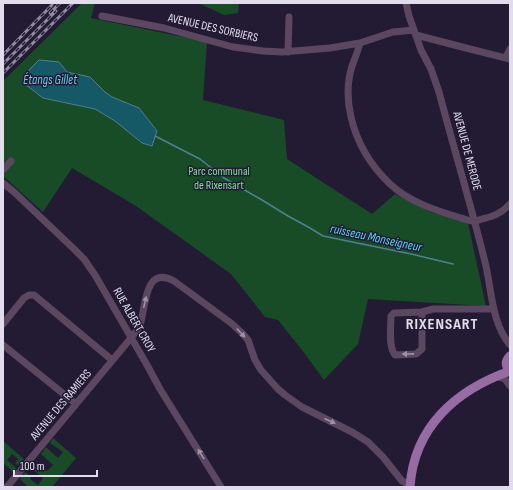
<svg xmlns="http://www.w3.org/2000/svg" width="513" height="490" font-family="'Sofia Sans Condensed',sans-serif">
<rect width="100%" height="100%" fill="#231b33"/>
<!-- green -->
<path fill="#174c27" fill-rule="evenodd" d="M82,3H95L91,18L207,42L203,100L284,120L287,159L372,214L395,194L430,212L468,223L486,306L368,299L358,344L324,380L302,350L278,320L265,317L231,274L136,206L72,168L43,212L3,176V81ZM59,62L67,72L90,77L105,92L112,97L139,108L157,131L152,145L142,143L115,121L95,109L43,98Z
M198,3H239L238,13L224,15Z
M53,438L76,458L52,487H28L20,479L25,472L31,477L30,479L38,485L43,478L30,467L33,463L39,468L41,465L47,471L53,465L41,454L46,447L58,458L63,452L50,443Z
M3,441L24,459L19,465L15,464L18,459L12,454L7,460L16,468L13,472L3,463Z"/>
<!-- water -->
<path fill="#155866" stroke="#52808e" d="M39,60L59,62L67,72L90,77L105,92L112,97L139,108L157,131L152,146L142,143L115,121L95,109L43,98L26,85L24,81L30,69Z"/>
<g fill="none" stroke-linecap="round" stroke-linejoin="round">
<!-- stream -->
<path stroke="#52808e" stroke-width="1.5" d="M155,136L200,159L224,178L262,200L288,216L310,228L323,236L411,254L453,264"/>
<!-- minor -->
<path stroke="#5c4761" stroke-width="7" d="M406,3L409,16L421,50L431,69L439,92C454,149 471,205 485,262C492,290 491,322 510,345
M102,16L164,28L233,47L263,51L282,52L330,48L360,43L393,32L414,30
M416,35L466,48L510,59
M360,43C358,51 355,58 352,66C347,82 347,100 351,117C357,143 371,166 390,184C409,202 437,211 461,218C465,219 469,221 473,221C475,222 479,220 482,219C493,217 502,213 510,204
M288,52L289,17
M506,57L510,49
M3,170L11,161
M3,183L14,192L74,249L84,259L95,275L147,365L160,389L221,487
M422,312V349L416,354L395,355C388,347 391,326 391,316L394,313L422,312L433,309H494
M3,324L24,298L29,295H34L112,360
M3,345L76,404
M495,376L505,379L510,386
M7,487L131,338C134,334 138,329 140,325C146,307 144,265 174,281L231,323L242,333L248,340L255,360L261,370L278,389L285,395L302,407L352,432L368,442L383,457L402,481L410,485"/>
<!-- major -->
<path stroke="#976ca3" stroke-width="9" d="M510,356C505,361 505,366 510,371
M410,487C414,427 456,390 510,371"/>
<defs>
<path id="rail" d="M50,13L60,3
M3,55L52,5
M3,64L56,11
M3,73L73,3"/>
</defs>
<!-- rail casing -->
<use href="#rail" stroke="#928ca0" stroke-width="3"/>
<!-- rail -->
<use href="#rail" stroke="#231b33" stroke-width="1.5" stroke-dasharray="4.5" stroke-linecap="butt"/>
</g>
<!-- one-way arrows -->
<defs><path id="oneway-solid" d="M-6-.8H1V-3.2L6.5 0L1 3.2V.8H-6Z"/></defs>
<g fill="#9e92a7">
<use href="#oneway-solid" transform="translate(145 302) rotate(-77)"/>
<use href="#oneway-solid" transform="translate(241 333) rotate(47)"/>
<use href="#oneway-solid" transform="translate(408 354) rotate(179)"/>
<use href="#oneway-solid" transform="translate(330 421) rotate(24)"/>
<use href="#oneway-solid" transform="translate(201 454) rotate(-121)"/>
</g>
<g text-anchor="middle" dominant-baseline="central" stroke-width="3" stroke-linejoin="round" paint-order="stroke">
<!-- street labels -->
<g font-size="12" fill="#e1dded" stroke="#231b33">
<text transform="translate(213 28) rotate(13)">AVENUE DES SORBIERS</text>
<text transform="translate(467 151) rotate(75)">AVENUE DE MERODE</text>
<text transform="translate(134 320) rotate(60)">RUE ALBERT CROY</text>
<text transform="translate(61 405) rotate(-50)">AVENUE DES RAMIERS</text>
</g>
<!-- park labels -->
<g font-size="12" fill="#7de195" stroke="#231b33">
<text x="219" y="171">Parc communal<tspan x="219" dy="14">de Rixensart</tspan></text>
</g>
<!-- water labels -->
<g font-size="13" font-style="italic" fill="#57d1ec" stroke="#231b33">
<text x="50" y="80">Étangs Gillet</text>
<text transform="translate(376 238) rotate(12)">ruisseau Monseigneur</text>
</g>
<!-- district labels -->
<g font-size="16" font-weight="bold" letter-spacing="1" fill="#e1dded" stroke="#231b33">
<text x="442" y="324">RIXENSART</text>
</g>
</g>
<!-- border -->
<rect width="513" height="490" fill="none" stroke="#e1dded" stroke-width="8"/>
<!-- scale -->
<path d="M14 470v6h83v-6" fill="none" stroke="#e1dded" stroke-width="2"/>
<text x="20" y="470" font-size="12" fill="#e1dded" stroke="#231b33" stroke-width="3" paint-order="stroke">100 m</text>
</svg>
